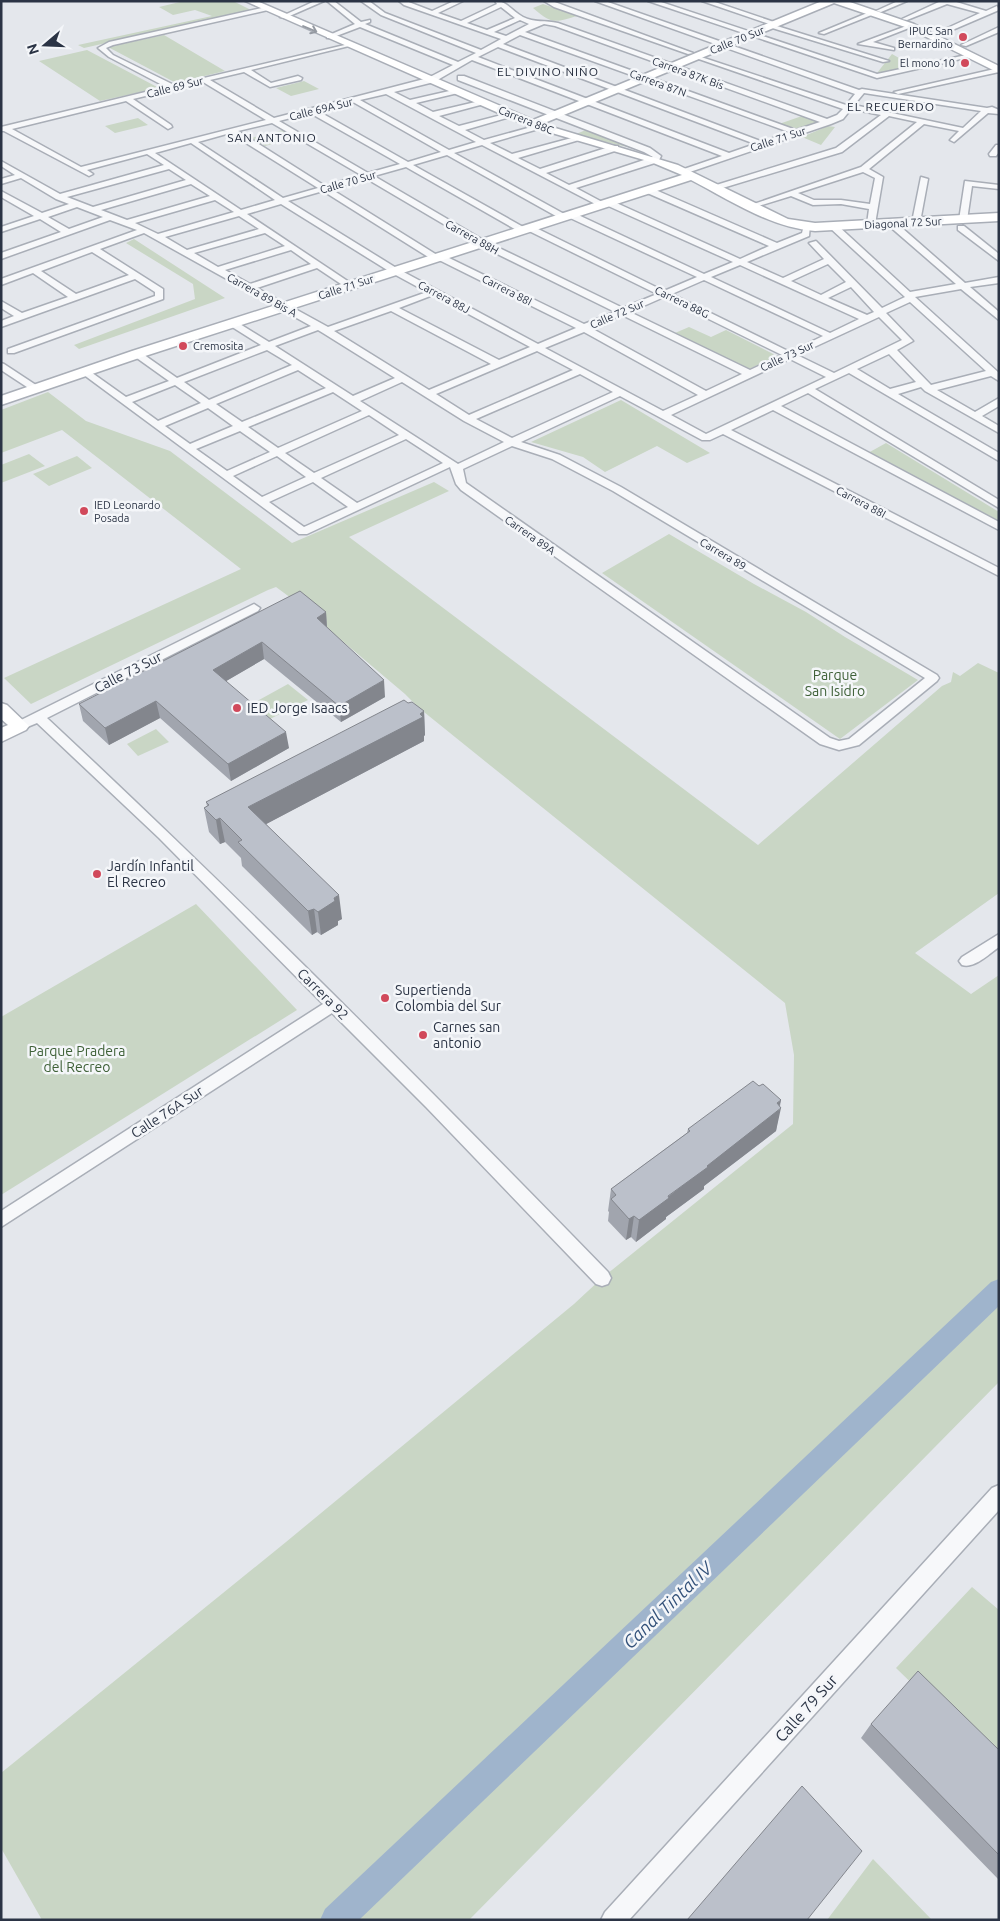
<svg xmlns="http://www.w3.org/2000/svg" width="1000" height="1921" font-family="Ubuntu,sans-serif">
<rect width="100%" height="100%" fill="#e4e7ec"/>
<!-- green -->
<path fill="#c9d6c5" d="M184,1H233L251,10L84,48L78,45L212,16L195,10L173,15L159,7Z
M543,4L577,16C554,23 552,24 533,8Z
M164,35L225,71L176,83L108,47Z
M87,50L159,88L100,101L39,61Z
M892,54L913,66L877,73Z
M304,81L319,89L291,96L276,88Z
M802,116L821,122L798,131L779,124Z
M138,118L148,125L115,133L105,126Z
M828,126L835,127L821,145L802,137Z
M588,129L641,150L574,135Z
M283,130L297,137L265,146L251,138Z
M134,239L225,298L79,349L74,345L195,299L193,284L126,243Z
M689,327L711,337L726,330L777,356L747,370L675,333Z
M48,392L86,421L170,451L292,543L434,482L449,491L349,537L758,845L942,686L951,682L953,672L960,676L978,663L999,673V893L915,953L971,994L999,975V1382L469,1920H42L1,1848V1773L286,1542L574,1304L602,1278L793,1124L794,1055L785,1003L419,708L405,694L295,601L276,587L268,590L31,704L4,678L241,569L62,430L1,453V410Z
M621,400L710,453L687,463L657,446L605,472L583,457L531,442Z
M886,443L999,512V524L868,453Z
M29,454L45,466L1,483V465Z
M77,456L92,468L49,486L33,474Z
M669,534L754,584L806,612L845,637L918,680L840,739L602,573Z
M288,684L308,700L266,721L248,706Z
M156,729L169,742L138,756L127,744Z
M196,904L297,1010L1,1195V1017Z
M972,1587L999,1610V1768L896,1668Z
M873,1859L932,1920H827Z"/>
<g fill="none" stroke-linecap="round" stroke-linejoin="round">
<!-- canal -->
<path fill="#9fb4cc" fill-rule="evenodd" d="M999,1279V1306L359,1920H320L325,1909L991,1282Z"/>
<defs>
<path id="street" d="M315,1H324L285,18L280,17Z
M327,1H334L361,22L370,20V22L365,24L458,62L476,53L381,15L361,1H369L385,13L481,50L501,39L404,5L399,1H406L432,11L454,1H463L438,13L461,21L497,4L495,1C507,1 512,11 523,17C534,23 546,20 558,23L827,119L837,115L843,109L693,57L698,56L846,105L855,94L595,1H605L859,90L862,89L987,108L992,107L999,110V114L988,113L954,142L950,140L959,131L924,124L869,169L883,177L875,224L871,227L867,224L869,209L841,204L813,205L791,196L752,208L748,206L861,167L917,122L889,116L842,152L716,190H713V186L836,148L881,115L851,109L843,119L831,124L684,174H681V170L722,156L472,60L434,82L394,92L410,100L458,89V93L416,103L433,112L484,100V104L439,116L459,126L513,112V116L465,130L484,140L542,124V128L490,143L512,154L579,136V140L518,158L540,169L612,146H618V150L546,173L569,185L653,157L644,152L458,80V76H464L650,148L661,156L658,162L576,188L604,203V207H601L482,145L454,153L566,215V219L563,220L447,155L413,165L525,228L532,226L664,291L697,277L568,217V213H574L704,274L733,262L606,205V201H612L740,259L769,246L645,192V188H651L777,243L802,233L804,225H810L809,236L747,262L783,278L824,259L809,243L816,241L882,308L905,297L830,228V224H836L910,292L956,284L888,225V221H894L965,283L999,277V283L970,287L999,312V320L961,289L915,297L999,373V381L991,376L937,390L975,412L999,398V406L982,416L999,426V433L925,391L921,387L898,394L999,453V461L849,373L815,389L999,500V508L808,393L781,406L999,522V530L773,410L731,430L999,568V576L723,434L710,440H702L620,396L521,442L560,455L621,487L937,675L939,678L937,681L859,745L839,750L820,744L461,490L456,484L450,467L307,534H299L80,372L85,369L88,370L126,397L169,381L134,356V352H140L177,378L261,345L229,325V321H235L269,342L311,326L144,233L100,249L163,289V299L14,353H8V349L155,296V292L135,279L1,327V321L14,316L1,308V301L22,313L68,297L33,273L1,285V279L137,230L110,220L1,259V253L61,232L40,219L1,232V227L34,216L1,197V191L42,213L69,204L56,199L21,178L1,184V179L15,175L1,166V161L60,194L164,165L147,154L87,170L93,174L89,176L4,131H1V127L166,87L109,57L98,48L109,42L266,7L269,9L268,10L113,45L106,48L113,55L174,85L349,44V46L251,70L271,83L298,76L302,78L301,80L270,87L244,72L210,80L274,118L428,78L453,65L360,27L331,38H327V36L355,24ZM501,7L515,18L487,30L467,23ZM520,20L529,24L506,36L494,32ZM544,24L555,26L820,122L796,130L525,32ZM520,35L789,132L763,142L503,44ZM498,47L755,144L729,153L478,57ZM203,82L266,120L81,167L12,129L126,101L168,129L172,127L171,125L133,99ZM864,93L981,111L963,128L854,105ZM386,94L476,142L449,150L360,100ZM353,102L441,152L408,162L318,111ZM310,113L400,164L368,173L279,121ZM272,123L361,175L325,186L238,131ZM230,133L318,188L283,198L198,142ZM191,143L275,200L241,210L155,153ZM406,167L520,232L527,230L657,294L623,308L485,241L374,176ZM169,169L186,180L93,207L67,197ZM863,172L875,178L870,204L841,200H814L798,193ZM367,179L479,245L615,312L584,324L443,255H437L331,189ZM191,184L210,196L127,220L101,210ZM323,191L433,260H439L576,328L538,344L398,269L288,201ZM215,200L234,212L158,234L135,223ZM281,204L392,273L427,292L328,327L257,288L317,268L347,288L350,289L355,286L247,214ZM77,207L103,217L69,229L48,217ZM239,216L259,229L187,250L165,237ZM265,233L285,246L218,267L194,253ZM291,250L311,264L250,284L225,270ZM92,252L129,275L76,294L41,271ZM828,264L846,282L821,295L791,281ZM740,265L859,319L830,333L711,277ZM704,280L823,336L790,352L672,294ZM851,287L874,312L867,315L828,298ZM433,295L530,347L499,360L399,308ZM664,297L782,355L750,370L630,312ZM910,302L986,371L931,385L897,350L913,341L886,313ZM391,311L491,364L429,390L334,331ZM622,315L742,374L706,391L591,328ZM879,317L902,340L834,373L797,355ZM318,330L323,333L395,378L353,396L275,346ZM584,332L698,395L663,411L545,348ZM267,350L292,365L209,400L184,382ZM537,351L573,370L469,415L436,394ZM889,354L916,382L890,389L857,369ZM790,359L826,377L706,434L671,415ZM298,370L326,388L242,422L216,404ZM580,374L613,392L512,438L476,419ZM402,382L464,421L504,442L458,464L360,401ZM175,385L201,403L158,421L132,402ZM333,392L362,411L278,448L248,427ZM208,408L233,426L190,444L165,426ZM369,415L399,435L314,473L285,453ZM240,431L270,452L227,471L196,449ZM406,439L443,463L357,503L321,478ZM512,446L552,459L613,491L925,678L849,739L839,741L830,738L466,483L463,469ZM277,456L306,477L262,497L233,476ZM313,482L348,507L304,527L269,502Z
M544,1H552L693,53L688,54L554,7Z
M648,1H658L877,74L971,54L974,56L877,78Z
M702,1H712L777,23V26L889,61L883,62L769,27V24Z
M898,1H907L881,12L876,11Z
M941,1H953L986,11L997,6L999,10L943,34L941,33V31L980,13L947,4L907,20L902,19Z
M872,11L875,13L874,14L824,34L819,33Z
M909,25L914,26L873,42L894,48V50L858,44Z
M999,27V32L966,46L961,45Z
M999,68V72L898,94L894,92Z
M996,145H999V152L996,156H990L989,154Z
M921,177L928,179L920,222L916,225L912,222Z
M965,181L999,185V189L972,186L967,220L963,223L959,220Z
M958,226H964L999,254V261L958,230Z
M1,363L4,364L42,389L41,391H33L1,370Z
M254,604L260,608L258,611L47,718C239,897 425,1084 608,1272L611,1278L608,1284L602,1286L596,1284L426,1107L332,1013L1,1227V1211L323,1004L159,838L37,723L20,730L14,726L15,723Z
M999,934V947C989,954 974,969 962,965L959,961L962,957Z
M999,1485V1510L629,1920H601L605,1912L992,1488Z"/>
<path id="secondary" d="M245,1H257L533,120L822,1H847L914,24L999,66V73L908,28L834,3L542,124L678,165L788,219L815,223L999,213V221L815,231C771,228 730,200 691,180L142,357L1,405V396L132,351L682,175L651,162L528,126Z
M1,703L7,705L29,726L26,730L1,742V728L8,725L1,719Z"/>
</defs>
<!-- street casing -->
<use href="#street" stroke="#a9aeb7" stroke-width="3"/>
<!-- secondary casing -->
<use href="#secondary" stroke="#a9aeb7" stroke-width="3"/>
<!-- street -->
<use href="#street" fill="#f7f8fa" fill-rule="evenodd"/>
<!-- secondary -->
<use href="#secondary" fill="#fff" fill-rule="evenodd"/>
</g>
<!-- wall -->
<path fill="#a1a5ae" d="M326,612L327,628L385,697L341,722L264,659L226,681L289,748L231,781L160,718L109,745L83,721L79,704Z
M408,703L424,711L425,735L424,736V741L266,824L342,919L338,921V925L321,935L317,932L312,935L242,866L241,858L225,842L220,844L209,832L204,808L207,806L206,802Z
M759,1086L781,1100L776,1131L704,1186V1189L666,1217V1219L636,1242L631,1237L626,1240L608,1221L609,1212L608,1211L611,1189L687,1133L688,1129Z
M871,1724L999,1750V1880L861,1738Z"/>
<!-- shaded-wall -->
<path fill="#83868d" d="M326,612L327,629L317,618Z
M262,642L264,659L216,687L213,670Z
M384,680L385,697L341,722L339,706Z
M156,701L160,718L109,745L105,728Z
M424,711L425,735L424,736V741L253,831L248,807Z
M286,732L289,748L231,781L228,764Z
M220,818L225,842L220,844L216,820Z
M339,895L342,919L338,921V925L321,935L318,912L334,898Z
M314,909L317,932L312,935L308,911Z
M781,1100L778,1111L781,1108L776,1131L704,1186V1189L666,1217V1219L636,1242L639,1220L707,1166Z
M634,1216L631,1237L626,1240L629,1219Z"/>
<!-- building -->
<path fill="#bbc0ca" stroke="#83868d" d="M300,591L326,612L317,618L384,680L339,706L262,642L213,670L286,732L228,764L156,701L105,728L79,704Z
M404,700L408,703L412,702L424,711L420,714L423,717L248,807L339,895L334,898L335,901L318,912L314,909L308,911L238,842L242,840L220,818L216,820L204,808L209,805L206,802Z
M753,1081L759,1086L763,1084L781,1100L777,1103L781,1108L707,1166L708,1167L668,1196L669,1198L639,1220L634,1216L629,1219L611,1199L616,1195L611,1189L690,1131L688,1129Z
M918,1671L999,1750V1855L871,1724Z
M802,1786L862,1851L807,1920H687Z"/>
<!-- one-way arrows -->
<defs><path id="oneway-shaft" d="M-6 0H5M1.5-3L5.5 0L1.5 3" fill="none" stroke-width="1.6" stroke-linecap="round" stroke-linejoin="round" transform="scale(1.25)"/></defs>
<use stroke="#959aa2" href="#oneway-shaft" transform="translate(310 29) rotate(23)"/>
<!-- markers -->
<g fill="#d1495b" stroke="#f4f6f9" stroke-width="2">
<circle cx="963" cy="37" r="5"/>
<circle cx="965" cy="63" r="5"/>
<circle cx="183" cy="346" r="5"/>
<circle cx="84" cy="511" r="5"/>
<circle cx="237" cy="708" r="5"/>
<circle cx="97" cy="874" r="5"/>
<circle cx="385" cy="998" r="5"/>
<circle cx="423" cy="1035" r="5"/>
</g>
<g text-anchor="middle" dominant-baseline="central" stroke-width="5" stroke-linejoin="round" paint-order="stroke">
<!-- far-poi labels -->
<g font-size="11" fill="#2b3445" stroke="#f4f6f9" text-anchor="end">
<text x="953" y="31">IPUC San<tspan x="953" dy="13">Bernardino</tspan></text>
<text x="955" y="63">El mono 10</text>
<text x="193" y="346" text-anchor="start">Cremosita</text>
<text x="94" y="505" text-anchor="start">IED Leonardo<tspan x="94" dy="13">Posada</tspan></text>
</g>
<!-- far-street labels -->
<g font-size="11" fill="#2b3445" stroke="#f4f6f9">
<text transform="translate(737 40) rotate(-22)">Calle 70 Sur</text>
<text transform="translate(688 73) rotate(20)">Carrera 87K Bis</text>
<text transform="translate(658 83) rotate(20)">Carrera 87N</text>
<text transform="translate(175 87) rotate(-14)">Calle 69 Sur</text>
<text transform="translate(321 109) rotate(-14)">Calle 69A Sur</text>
<text transform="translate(526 120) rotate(22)">Carrera 88C</text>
<text transform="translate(778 139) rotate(-18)">Calle 71 Sur</text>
<text transform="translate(348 182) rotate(-16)">Calle 70 Sur</text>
<text transform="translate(903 223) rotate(-3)">Diagonal 72 Sur</text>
<text transform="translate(472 237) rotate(29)">Carrera 88H</text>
<text transform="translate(346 287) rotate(-18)">Calle 71 Sur</text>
<text transform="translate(507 290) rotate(27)">Carrera 88I</text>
<text transform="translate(262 295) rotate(29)">Carrera 89 Bis A</text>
<text transform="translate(444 297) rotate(28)">Carrera 88J</text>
<text transform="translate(682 302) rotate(26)">Carrera 88G</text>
<text transform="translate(617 314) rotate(-23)">Calle 72 Sur</text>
<text transform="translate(787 356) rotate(-25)">Calle 73 Sur</text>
<text transform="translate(861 502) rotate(28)">Carrera 88I</text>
<text transform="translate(530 535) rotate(35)">Carrera 89A</text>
<text transform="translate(723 554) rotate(31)">Carrera 89</text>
</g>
<!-- far-neighbourhood labels -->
<g font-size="12" letter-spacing="1" fill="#1d2536" stroke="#f4f6f9">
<text x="548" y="71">EL DIVINO NIÑO</text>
<text x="891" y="106">EL RECUERDO</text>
<text x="272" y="137">SAN ANTONIO</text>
</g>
<!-- street labels -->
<g font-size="14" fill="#2b3445" stroke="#f4f6f9">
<text transform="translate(128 672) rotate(-27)">Calle 73 Sur</text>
<text transform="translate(323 994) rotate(45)">Carrera 92</text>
<text transform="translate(167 1112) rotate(-33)">Calle 76A Sur</text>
</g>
<!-- park labels -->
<g font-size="14" fill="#3f6138" stroke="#f4f6f9">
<text x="835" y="675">Parque<tspan x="835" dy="16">San Isidro</tspan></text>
<text x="77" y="1051">Parque Pradera<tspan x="77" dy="16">del Recreo</tspan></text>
</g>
<!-- poi labels -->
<g font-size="14" fill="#2b3445" stroke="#f4f6f9" text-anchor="start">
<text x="247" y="708">IED Jorge Isaacs</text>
<text x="107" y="866">Jardín Infantil<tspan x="107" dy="16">El Recreo</tspan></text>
<text x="395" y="990">Supertienda<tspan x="395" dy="16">Colombia del Sur</tspan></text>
<text x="433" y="1027">Carnes san<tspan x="433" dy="16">antonio</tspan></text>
</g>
<!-- near-street labels -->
<g font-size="16" fill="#2b3445" stroke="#f4f6f9">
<text transform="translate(806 1708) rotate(-48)">Calle 79 Sur</text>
</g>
<!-- near-water labels -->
<g font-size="18" font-style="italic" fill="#34527a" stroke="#f4f6f9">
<text transform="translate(667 1605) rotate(-44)">Canal Tintal IV</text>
</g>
</g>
<!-- border -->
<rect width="1000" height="1921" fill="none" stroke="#2b3445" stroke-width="5"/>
<!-- north arrow -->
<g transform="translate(45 45) rotate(251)" stroke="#f4f6f9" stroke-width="4" paint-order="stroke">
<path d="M0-4L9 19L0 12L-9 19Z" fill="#2b3445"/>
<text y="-8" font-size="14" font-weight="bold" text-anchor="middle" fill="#2b3445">N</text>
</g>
</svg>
